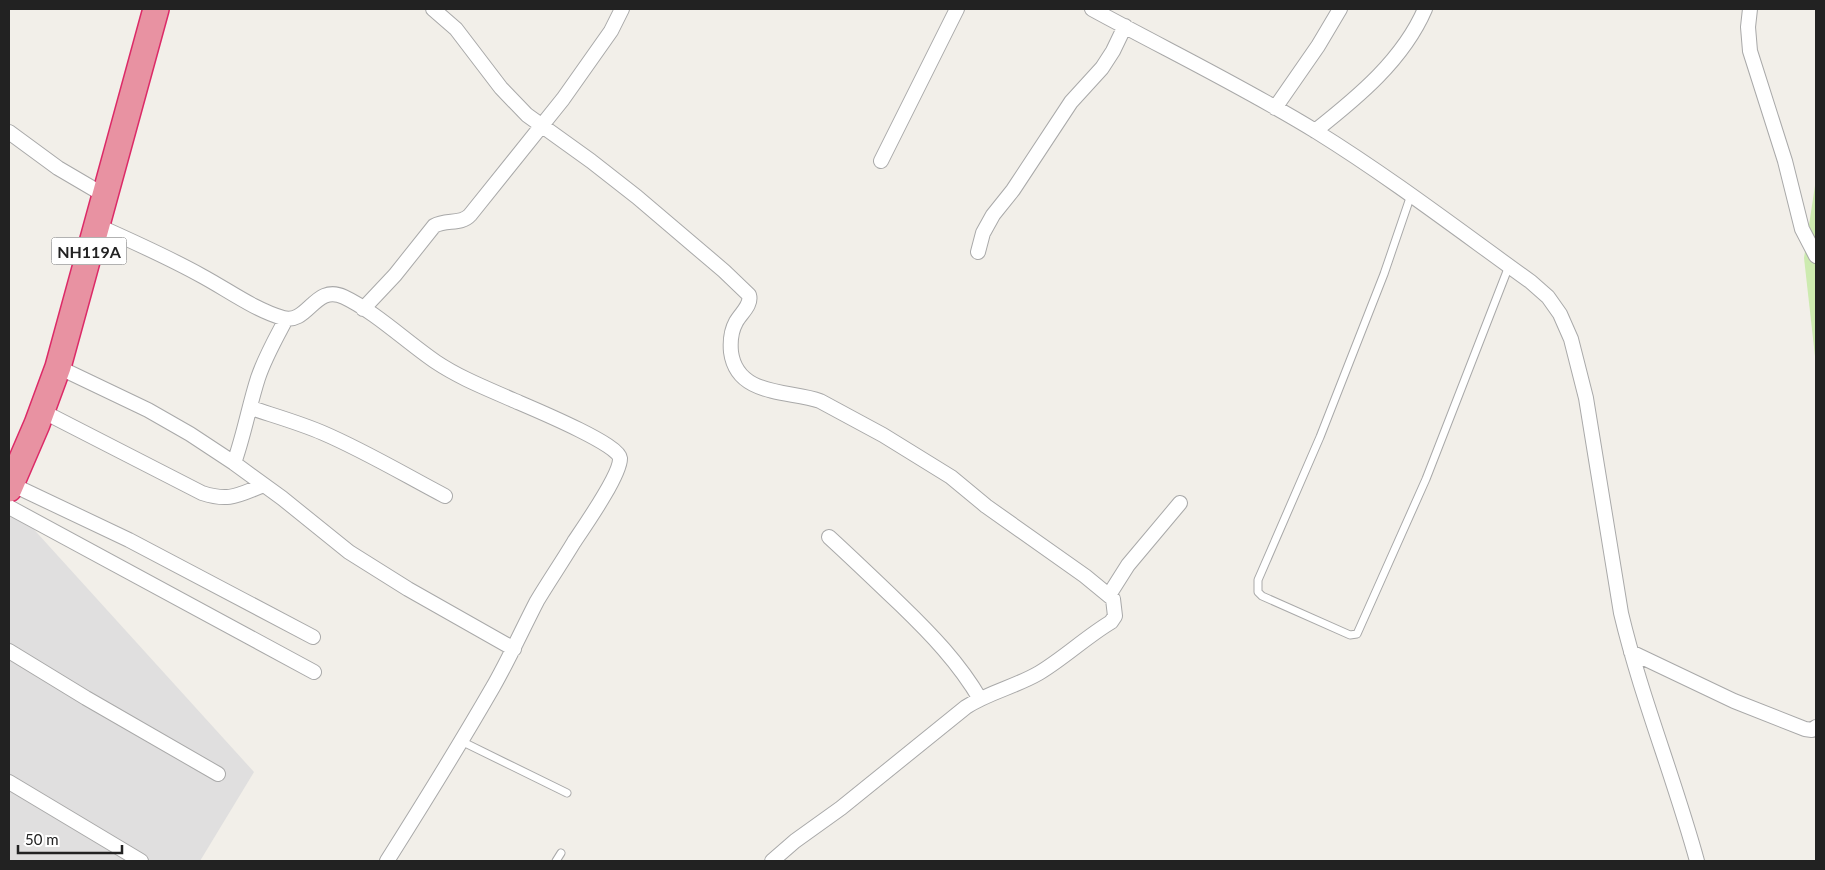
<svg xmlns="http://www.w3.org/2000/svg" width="1825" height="870" font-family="Lato,sans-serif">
<rect width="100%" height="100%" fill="#f2efe9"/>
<!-- residential -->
<path fill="#e0dfdf" d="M9,502L254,772L200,861H9Z"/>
<!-- grass -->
<path fill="#cdebb0" d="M1816,179V365L1804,258Z"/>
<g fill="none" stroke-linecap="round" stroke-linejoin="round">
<defs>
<path id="lane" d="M1411,195L1384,274L1320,437L1258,580V592L1262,596L1350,635L1357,634L1426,479L1509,266
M461,741L567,793
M556,861L561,853"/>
<path id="street" d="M433,9L456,29L501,88L527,115L591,161L637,197L724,271L749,295C752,305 741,313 736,322C731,331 730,341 731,352C737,397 789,390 820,401L883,435L951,477L986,506L1085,576L1113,599L1115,616L1111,622C1086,637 1064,658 1039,673C1015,687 989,692 966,707L841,808L795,841L772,861
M1092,9C1167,50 1244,87 1317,132C1391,178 1460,231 1531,282L1548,297L1560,314L1571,339L1586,398L1621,613C1641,697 1674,777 1697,861
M1750,9L1748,27L1750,51L1785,161L1802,229L1816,256
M1275,108L1318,46L1340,9
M1315,131C1358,97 1403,60 1425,9
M9,132L58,168L104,195
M881,161L957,9
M96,225C132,241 168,257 202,276C228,290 255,310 283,318C308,325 315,283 344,297C374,311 408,343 436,362C460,378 486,388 513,400C529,407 619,444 620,458C621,474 584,527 574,542C562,562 549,581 537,601C522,630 509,659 493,687C459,746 423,804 387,861
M978,252L983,233L993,215L1013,190L1071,102L1102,68L1113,51L1125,26
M363,309L395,275L434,226C446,219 461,225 470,215L563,99L611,31L622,9
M58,367L148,410L190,434L234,463L282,498L349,552L408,589L514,649
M251,408C275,416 300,423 323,433C365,451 405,475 445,496
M42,411L202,493C230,502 238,495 264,485
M234,463C244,435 249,406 258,378C265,357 276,338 286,319
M11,484L129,540L313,637
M9,507L314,672
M829,537C853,559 877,582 901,605C931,634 959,663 980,699
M1109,595L1128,565L1180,503
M9,651L86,698L218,774
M1631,652L1734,701L1805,729L1812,730L1816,727
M9,782L141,861"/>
<path id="highway" d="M9,489L37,424L58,367L156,9"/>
</defs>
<!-- lane casing -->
<use href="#lane" stroke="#a9a9a9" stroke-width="9"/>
<!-- street casing -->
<use href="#street" stroke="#a9a9a9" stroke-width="16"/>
<!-- highway casing -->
<use href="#highway" stroke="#dc2a67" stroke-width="28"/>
<!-- lane -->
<use href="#lane" stroke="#fff" stroke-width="7"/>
<!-- street -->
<use href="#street" stroke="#fff" stroke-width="14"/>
<!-- highway -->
<use href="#highway" stroke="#e892a2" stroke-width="25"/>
</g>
<g text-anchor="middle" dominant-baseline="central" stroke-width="4.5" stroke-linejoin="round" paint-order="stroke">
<!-- shield labels -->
<rect fill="#fff" stroke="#646464" stroke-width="1" x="51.5" y="237.5" width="75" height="27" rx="4"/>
<g font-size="16" font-weight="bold" fill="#222">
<text x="89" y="251">NH119A</text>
</g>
</g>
<!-- border -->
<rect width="1825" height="870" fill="none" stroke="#222222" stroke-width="20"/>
<!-- scale -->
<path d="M18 845v8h104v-8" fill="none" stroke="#222222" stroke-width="2.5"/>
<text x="25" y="845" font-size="15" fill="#222222" stroke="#ffffff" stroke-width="4" paint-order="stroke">50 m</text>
</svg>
